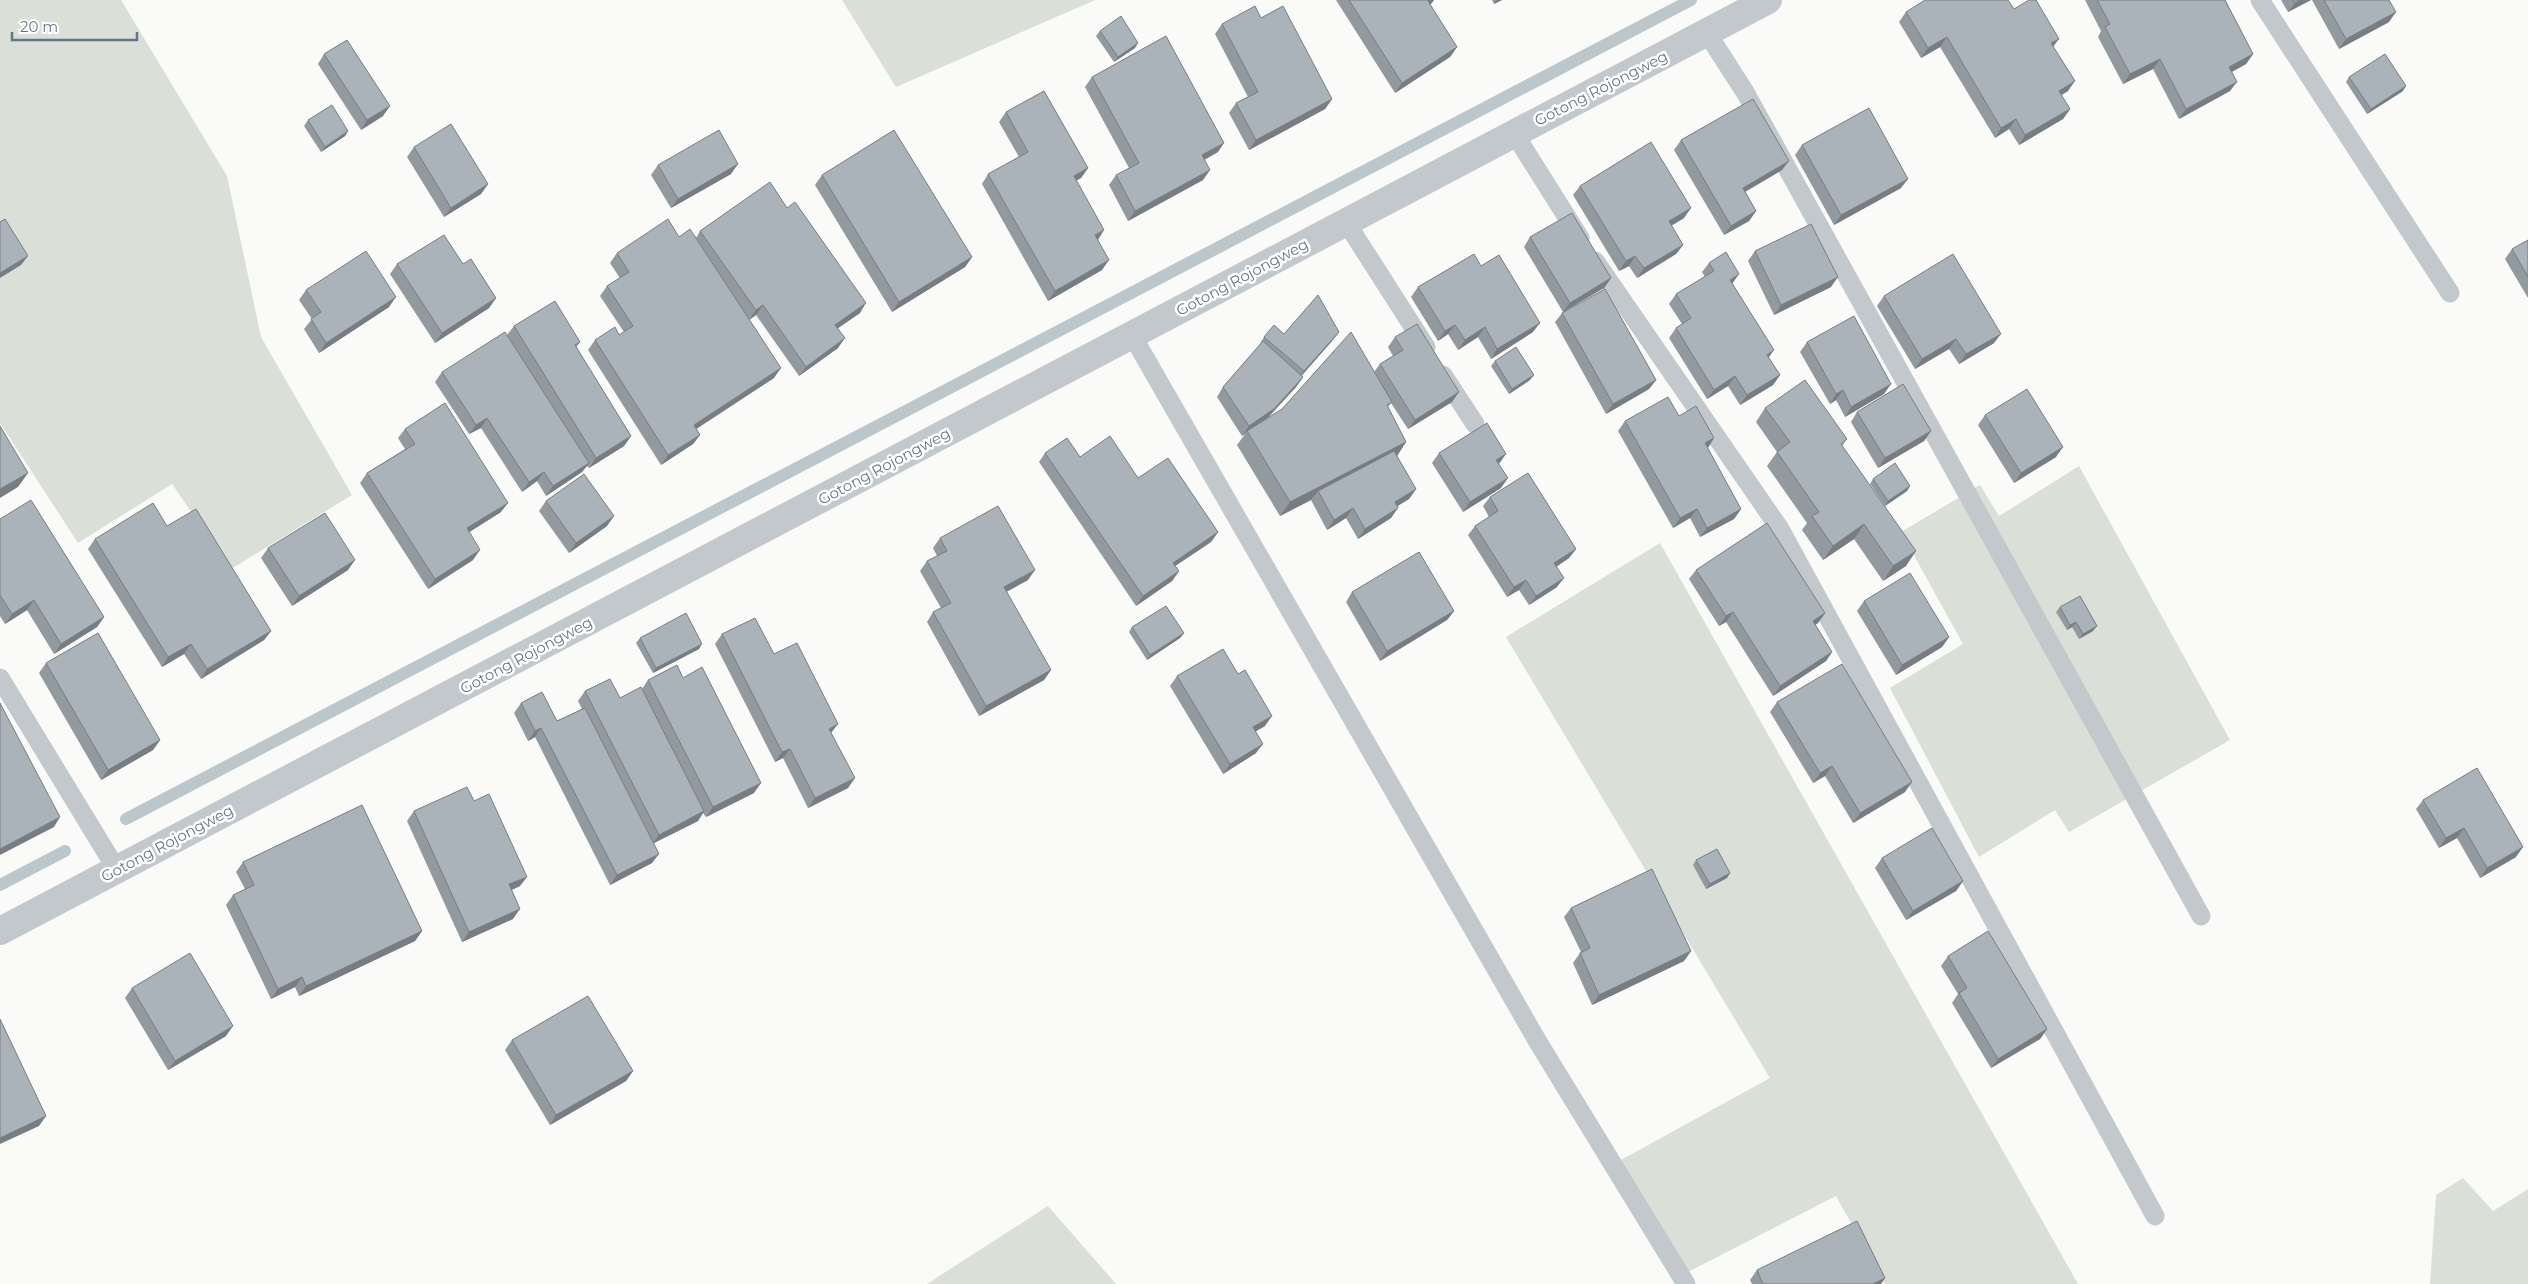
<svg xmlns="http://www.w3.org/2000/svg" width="2528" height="1284" font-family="Montserrat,sans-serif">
<rect width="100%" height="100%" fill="#fafaf8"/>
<!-- green -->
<path fill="#dadfd7" d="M0,0H121L227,176L261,337L352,495L231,569L172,484L78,543L0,423Z
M842,0H1095L896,87Z
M2079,466L2230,740L2069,832L2055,810L1979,857L1890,688L1963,644L1901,532L1980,485L1999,516Z
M1660,543L2078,1284H1885L1836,1196L1684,1274L1621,1160L1770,1078L1506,637Z
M2463,1178L2493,1211L2528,1189V1284H2430L2436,1195Z
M1048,1206L1116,1284H927Z"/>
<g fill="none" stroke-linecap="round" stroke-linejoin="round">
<!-- stream -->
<path stroke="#bbc7cb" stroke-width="12" d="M126,819L1691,0
M0,885L65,851"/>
<!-- service -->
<path stroke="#c3c8cc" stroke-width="19" d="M2260,0L2450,293
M1707,33L1745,92L2201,916
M1514,133L1580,238
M1346,222L1426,347
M1595,261L1780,529L2155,1216
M1132,335L1538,1042L1686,1284
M1443,375L1475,424
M0,678L117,870"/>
<!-- minor -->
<path stroke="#c3c8cc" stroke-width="28" d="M0,931L1768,0"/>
</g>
<!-- wall -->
<path fill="#929a9f" d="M1336,0H1434L1430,5L1457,47L1450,57L1395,93Z
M1492,0H1502L1494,4Z
M2085,0H2225L2253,54L2246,64L2232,72L2230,91L2179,119L2153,69L2123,84L2098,37L2101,31Z
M2281,0H2311L2288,12Z
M2312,0H2389V22L2339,49Z
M2014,9L2053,46L2068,91L2061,95L2070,109L2063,119L2019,145L2009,129L1995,138L1940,47L1921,58L1899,22L1906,12Z
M1261,18L1332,99L1325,109L1249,150L1229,113L1236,103L1248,97L1215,34L1222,24Z
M1100,31L1135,48L1114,62L1096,36Z
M324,54L383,116L361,130L318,64Z
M1092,77L1218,152L1204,160L1203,180L1128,221L1109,185L1116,175L1129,168L1085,87Z
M2349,77L2403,91L2367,114L2346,82Z
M1006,112L1088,168L1081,178L1076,180L1098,240L1102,270L1048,301L982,184L988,174L1019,157L999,122Z
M308,120L348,131L345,136L321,152L304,126Z
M1681,140L1782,170L1745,192L1756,211L1749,221L1724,235L1674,150Z
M1802,145L1901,188L1834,225L1795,155Z
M414,147L488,184L481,194L444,217L407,157Z
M658,165L731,174L671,208L651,175Z
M822,175L972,257L965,267L892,312L815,185Z
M1580,186L1684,218L1671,226L1683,245L1676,254L1637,278L1629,266L1619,271L1573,195Z
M700,231L860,313L838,328V348L799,376L756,315L749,320L774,378L696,429L700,435L693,444L661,465L588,350L595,340L619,335L624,332L600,296L607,286L620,278L610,263L617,253L679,237L696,238Z
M1530,237L1611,278L1604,288L1566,310L1656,380L1649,389L1606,414L1555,322L1563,312L1524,247Z
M2528,240V298L2505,259L2512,249Z
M1755,251L1831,287L1774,315L1748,261Z
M1709,263L1732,284L1769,358L1780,375L1773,385L1740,405L1728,386L1707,399L1669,338L1676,328L1682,324L1669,304L1676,294L1705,277L1702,272Z
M397,264H463L496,298L489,308L435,343L390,274Z
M1481,266L1533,332L1491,359L1478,337L1458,350L1448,334L1438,341L1411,297L1418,287Z
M306,290L389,307L319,353L304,329L312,319L299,300Z
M1884,296L1994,343L1959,364L1949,349L1915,369L1877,306Z
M514,326L580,342L576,348L631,436L624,446L589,468L587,466L582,472L546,496L537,481L522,492L481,428L469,434L435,382L442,372L507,335Z
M1339,332L1332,341L1301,376L1303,377L1296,387L1268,418L1374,372L1380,364L1393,356L1388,347L1395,337L1452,402L1408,429L1391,403L1388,407L1406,442L1397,456L1416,489L1409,499L1397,506L1391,518L1358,539L1346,518L1327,530L1311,500L1280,516L1237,445L1245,434L1242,436L1217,397L1223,387L1258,347L1264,337L1284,334Z
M1807,342L1884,394L1845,417L1836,400L1830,404L1800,352Z
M1495,361L1530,380L1509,394L1491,366Z
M1765,408L1847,439L1842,446L1906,566L1883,581L1854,539L1823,560L1802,530L1807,523L1767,466L1777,452L1756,422Z
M1857,412L1931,431L1924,441L1878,468L1851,422Z
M1985,415L2056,457L2014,483L1978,425Z
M1679,416L1707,448L1741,509L1734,519L1700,537L1690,518L1673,528L1618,431L1625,421Z
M405,429L501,512L469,532L473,560L428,589L360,483L367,473L405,449L398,438Z
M1045,453L1080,457L1138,478L1218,532L1211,542L1175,566L1179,571L1172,581L1136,606L1039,462Z
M1439,453L1499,464L1501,488L1463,512L1432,463Z
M1873,479L1910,486L1907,491L1885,506L1870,484Z
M1490,497L1576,549L1569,558L1556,567L1557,587L1529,605L1519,590L1507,597L1468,535L1475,526L1489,517L1483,506Z
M546,501L607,526L569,553L539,511Z
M0,519L104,617L97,627L54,654L27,610L5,624L0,616Z
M167,526L271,631L264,640L201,679L184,654L162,667L88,549L95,539Z
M940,538L1028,580L1006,592L1051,670L1044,680L979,716L927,622L933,612L941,608L920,571L927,561L937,556L933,548Z
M268,548L348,570L292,606L261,558Z
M1696,570L1825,613L1818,623L1815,625L1832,652L1826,661L1773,696L1726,622L1719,626L1689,579Z
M1352,592L1454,611L1447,620L1380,661L1346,602Z
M1864,601L1949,637L1942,647L1896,675L1857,611Z
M2060,607L2093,631L2079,639L2072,627L2067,630L2056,612Z
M1132,627L1184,633L1180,638L1147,660L1129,632Z
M722,634L774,654L831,733L848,788L808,808L783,758L775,762L715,644Z
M640,638L699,649L653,673L636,643Z
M46,663L160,740L153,750L101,780L39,673Z
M1177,676L1265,726L1256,731V753L1223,774L1170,686Z
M683,678L754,793L706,817L703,813L698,821L654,843L652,863L610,885L535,737L528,741L514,713L521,703L557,721L582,709L578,701L585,691L620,698L642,689L648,680Z
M1777,702L1905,792L1853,823L1825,776L1813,783L1770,712Z
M2423,800L2516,857L2480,878L2457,838L2439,848L2416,809Z
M474,801L520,886L512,890L513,919L462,942L407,821L414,811Z
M1882,858L1963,881L1956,891L1906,920L1875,868Z
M1696,860L1727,878L1706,889L1693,865Z
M243,862L422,931L415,941L299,996L295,987L271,999L226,905L233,895L245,889L236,872Z
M1571,908L1691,951L1684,961L1592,1005L1573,963L1580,953L1581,952L1564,917Z
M1948,956L2047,1029L2040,1039L1991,1068L1952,1003L1958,994L1941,966Z
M132,988L226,1036L168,1070L125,998Z
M512,1040L633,1071L626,1081L550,1125L505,1050Z
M1757,1270L1885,1278L1881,1284H1752L1750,1280Z"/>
<!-- shaded-wall -->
<path fill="#777d82" d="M1430,0H1434L1431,4L1421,11L1428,1Z
M1496,0H1502L1494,4Z
M2300,0H2311L2288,12L2295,3Z
M2396,12L2389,22L2339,49L2346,39Z
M1947,37L1940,47L1921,58L1928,48Z
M2059,39L2052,48L2051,43Z
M1138,43L1135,48L1114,62L1118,57Z
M1457,47L1450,57L1395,93L1402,83Z
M2253,54L2246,64L2222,77L2229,67Z
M2160,59L2153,69L2123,84L2130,74Z
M2075,81L2068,91L2052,101L2059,91Z
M2237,82L2230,91L2179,119L2186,109Z
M2406,86L2403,91L2367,114L2371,109Z
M1332,99L1325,109L1249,150L1256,140Z
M390,106L383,116L361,130L367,120Z
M2070,109L2063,119L2019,145L2025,135Z
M2016,119L2009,129L1995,138L2001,128Z
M348,131L345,136L321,152L325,147Z
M1224,143L1218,152L1195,165L1202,155Z
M1789,161L1782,170L1736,197L1743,188Z
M738,164L731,174L671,208L678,199Z
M1088,168L1081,178L1067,186L1074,176Z
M1210,170L1203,180L1128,221L1135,211Z
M1908,179L1901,188L1834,225L1841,215Z
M488,184L481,194L444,217L451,208Z
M1691,208L1684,218L1662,231L1669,221Z
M1756,211L1749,221L1724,235L1731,226Z
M1104,230L1098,240L1095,235Z
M1683,245L1676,254L1637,278L1644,268Z
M28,256L21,265L0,278V273Z
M1635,256L1629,266L1619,271L1626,261Z
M972,257L965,267L892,312L899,302Z
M1109,260L1102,270L1048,301L1055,291Z
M1739,274L1732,284L1730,280Z
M1838,277L1831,287L1774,315L1781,305Z
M1611,278L1604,288L1563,312L1570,303Z
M396,297L389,307L319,353L326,343Z
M496,298L489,308L435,343L442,333Z
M866,303L860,313L828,335L835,325Z
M763,305L756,315L749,320L756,310Z
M1540,323L1533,332L1491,359L1497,349Z
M1455,325L1448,334L1438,341L1445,331Z
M1485,327L1478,337L1458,350L1465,340Z
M1339,332L1332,341L1297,381L1304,371Z
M2001,334L1994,343L1959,364L1966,354Z
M845,338L838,348L799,376L806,367Z
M1956,339L1949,349L1915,369L1922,359Z
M1774,350L1767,360V355Z
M781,368L774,378L687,435L694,425Z
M1534,375L1530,380L1509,394L1512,389Z
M1780,375L1773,385L1740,405L1747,395Z
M1735,376L1728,386L1707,399L1714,390Z
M1303,377L1296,387L1267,418L1247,431L1242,436L1249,426Z
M1656,380L1649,389L1606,414L1613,404Z
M1891,384L1884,394L1845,417L1851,407Z
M1843,390L1836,400L1830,404L1836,394Z
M1459,392L1452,402L1408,429L1415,420Z
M487,418L481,428L469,434L476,425Z
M1931,431L1924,441L1878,468L1885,458Z
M700,435L693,444L661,465L668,455Z
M631,436L624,446L589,468L596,458Z
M1714,438L1708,448L1705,443Z
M1406,442L1397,456L1318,491L1311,500L1280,516L1290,502Z
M2063,447L2056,457L2014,483L2021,473Z
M1506,454L1499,464L1496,460Z
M589,463L582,472L546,496L553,486Z
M544,472L537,481L522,492L529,482Z
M28,473L18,487L0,498V489Z
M1508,478L1501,488L1463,512L1470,502Z
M1910,486L1907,491L1885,506L1888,501Z
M1416,489L1409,499L1388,512L1395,502Z
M508,503L501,512L460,538L467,528Z
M1353,508L1346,518L1327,530L1334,520Z
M1398,508L1391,518L1358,539L1365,529Z
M1697,509L1690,518L1673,528L1680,518Z
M1741,509L1734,519L1700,537L1707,528Z
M614,516L607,526L569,553L576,543Z
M1864,524L1854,539L1823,560L1833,546Z
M1218,532L1211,542L1166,572L1173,563Z
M1576,549L1569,558L1547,573L1554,563Z
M480,550L473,560L428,589L435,579Z
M1916,551L1906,566L1883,581L1893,566Z
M355,560L348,570L292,606L299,596Z
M1035,570L1028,580L997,597L1004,587Z
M1179,571L1172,581L1136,606L1143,596Z
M1564,578L1557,587L1529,605L1536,596Z
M1526,580L1519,590L1507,597L1514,587Z
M34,600L27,610L5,624L12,614Z
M1454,611L1447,620L1380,661L1387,651Z
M1733,612L1726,622L1719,626L1726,616Z
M1825,613L1818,623L1806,631L1813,621Z
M104,617L97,627L54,654L61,644Z
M2076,622L2072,627L2067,630L2070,625Z
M2097,626L2093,631L2079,639L2083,634Z
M271,631L264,640L201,679L207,669Z
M1184,633L1180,638L1147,660L1150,655Z
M1949,637L1942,647L1896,675L1902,665Z
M191,644L184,654L162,667L168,657Z
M702,644L699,649L653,673L656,668Z
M1832,652L1826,661L1773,696L1780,686Z
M1051,670L1044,680L979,716L986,706Z
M1272,716L1265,726L1246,737L1253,727Z
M838,724L831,733L829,729Z
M541,728L535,737L528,741L535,731Z
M160,740L153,750L101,780L108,770Z
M1263,744L1256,753L1223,774L1230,764Z
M790,749L783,758L775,762L782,752Z
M1832,766L1825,776L1813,783L1820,773Z
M855,778L848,788L808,808L815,798Z
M1912,782L1905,792L1853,823L1860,813Z
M761,783L754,793L706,817L713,807Z
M704,811L698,821L652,844L659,835Z
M60,817L54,827L0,855V849Z
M2464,828L2457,838L2439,848L2446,838Z
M2523,847L2516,857L2480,878L2487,868Z
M659,854L652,863L610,885L617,875Z
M1730,873L1727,878L1706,889L1710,884Z
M527,877L520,886L502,894L509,884Z
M1963,881L1956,891L1906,920L1913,911Z
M520,909L513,919L462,942L469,932Z
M422,931L415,941L299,996L306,986Z
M1691,951L1684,961L1592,1005L1599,995Z
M302,977L295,987L271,999L278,989Z
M233,1026L226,1036L168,1070L175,1061Z
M2047,1029L2040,1039L1991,1068L1998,1059Z
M633,1071L626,1081L550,1125L556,1115Z
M46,1116L39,1126L0,1144V1138Z
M1885,1278L1881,1284H1873Z"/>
<!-- building -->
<path fill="#aab3b9" stroke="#777d82" d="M1349,0H1430L1428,1L1457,47L1402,83Z
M1925,0H2008L2014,9L2029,0H2036L2059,39L2051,43L2075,81L2059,91L2070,109L2025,135L2016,119L2001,128L1947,37L1928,48L1906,12Z
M2097,0H2225L2253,54L2229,67L2237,82L2186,109L2160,59L2130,74L2105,27L2110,24Z
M2293,0H2300L2295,3Z
M2324,0H2389L2396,12L2346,39Z
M1255,6L1261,18L1283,6L1332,99L1256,140L1236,103L1258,92L1222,24Z
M1121,16L1138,43L1118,57L1100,31Z
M1166,36L1224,143L1202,155L1210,170L1135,211L1116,175L1139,163L1092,77Z
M347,40L390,106L367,120L324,54Z
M2385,54L2406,86L2371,109L2349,77Z
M1044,91L1088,168L1074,176L1104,230L1095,235L1109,260L1055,291L988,174L1028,152L1006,112Z
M1753,99L1789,161L1743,188L1756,211L1731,226L1681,140Z
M332,105L348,131L325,147L308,120Z
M1869,108L1908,179L1841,215L1802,145Z
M451,124L488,184L451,208L414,147Z
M719,130L738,164L678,199L658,165Z
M894,130L972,257L899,302L822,175Z
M1651,142L1691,208L1669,221L1683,245L1644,268L1635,256L1626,261L1580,186Z
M770,182L787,208L795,202L866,303L835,325L845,338L806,367L763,305L756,310L700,231Z
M1572,213L1611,278L1570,303L1530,237Z
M5,219L28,256L0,273V222Z
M668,219L679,237L690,229L781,368L694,425L700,435L668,455L595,340L615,327L619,335L633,326L607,286L629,272L617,253Z
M1811,224L1838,277L1781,305L1755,251Z
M444,235L463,264L471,259L496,298L442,333L397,264Z
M2528,240V277L2512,249Z
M366,251L396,297L326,343L311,319L321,312L306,290Z
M1726,252L1739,274L1730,280L1774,350L1767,355L1780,375L1747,395L1735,376L1714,390L1676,328L1691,318L1676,294L1714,271L1709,263Z
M1474,254L1481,266L1499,255L1540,323L1497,349L1485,327L1465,340L1455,325L1445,331L1418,287Z
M1953,254L2001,334L1966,354L1956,339L1922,359L1884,296Z
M1605,289L1656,380L1613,404L1562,313Z
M1318,295L1339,332L1304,371L1264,337L1274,325L1284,334Z
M555,301L580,342L575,345L631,436L596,458L514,326Z
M1854,316L1891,384L1851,407L1843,390L1836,394L1807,342Z
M1417,324L1459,392L1415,420L1380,364L1403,350L1395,337Z
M505,332L589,463L553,486L544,472L529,482L487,418L476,425L442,372Z
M1351,332L1392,402L1387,405L1406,442L1290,502L1247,431L1282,409Z
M1263,341L1303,377L1274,409L1249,426L1223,387Z
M1516,347L1534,375L1512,389L1495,361Z
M1805,380L1847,439L1841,444L1916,551L1893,566L1864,524L1833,546L1812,516L1819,512L1777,452L1790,442L1765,408Z
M1903,384L1931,431L1885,458L1857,412Z
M2027,389L2063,447L2021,473L1985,415Z
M1668,397L1679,416L1696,406L1714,438L1705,443L1741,509L1707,528L1697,509L1680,518L1625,421Z
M445,403L508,503L467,528L480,550L435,579L367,473L415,444L405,429Z
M1487,423L1506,454L1496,460L1508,478L1470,502L1439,453Z
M0,426L28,473L0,489Z
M1110,436L1138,478L1168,458L1218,532L1173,563L1179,571L1143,596L1045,453L1067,438L1080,457Z
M1394,451L1416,489L1395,502L1398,508L1365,529L1353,508L1334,520L1318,491Z
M1895,463L1910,486L1888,501L1873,479Z
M1528,473L1576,549L1554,563L1564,578L1536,596L1526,580L1514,587L1475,526L1498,511L1490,497Z
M584,474L614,516L576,543L546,501Z
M31,500L104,617L61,644L34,600L12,614L0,595V519Z
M153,503L167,526L196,509L271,631L207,669L191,644L168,657L95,539Z
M998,506L1035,570L1004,587L1051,670L986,706L933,612L951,603L927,561L947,551L940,538Z
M325,513L355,560L299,596L268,548Z
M1767,523L1825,613L1813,621L1832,652L1780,686L1733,612L1726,616L1696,570Z
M1419,552L1454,611L1387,651L1352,592Z
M1910,573L1949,637L1902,665L1864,601Z
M2080,596L2097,626L2083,634L2076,622L2070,625L2060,607Z
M1166,606L1184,633L1150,655L1132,627Z
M686,613L702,644L656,668L640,638Z
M755,618L774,654L797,643L838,724L829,729L855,778L815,798L790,749L782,752L722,634Z
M98,633L160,740L108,770L46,663Z
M1223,649L1238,674L1245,670L1272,716L1253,727L1263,744L1230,764L1177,676Z
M1842,664L1912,782L1860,813L1832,766L1820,773L1777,702Z
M677,665L683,678L702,667L761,783L713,807L648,680Z
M610,679L620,698L641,687L704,811L659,835L585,691Z
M542,692L557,721L585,708L659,854L617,875L541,728L535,731L521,703Z
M0,703L60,817L0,849Z
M2477,768L2523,847L2487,868L2464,828L2446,838L2423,800Z
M467,787L474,801L489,794L527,877L509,884L520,909L469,932L414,811Z
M362,805L422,931L306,986L302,977L278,989L233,895L254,885L243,862Z
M1932,828L1963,881L1913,911L1882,858Z
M1717,849L1730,873L1710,884L1696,860Z
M1652,869L1691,951L1599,995L1580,953L1590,948L1571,908Z
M1988,931L2047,1029L1998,1059L1959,993L1967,988L1948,956Z
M190,953L233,1026L175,1061L132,988Z
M588,996L633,1071L556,1115L512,1040Z
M0,1019L46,1116L0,1138Z
M1857,1221L1885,1278L1873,1284H1763L1757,1270Z"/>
<g text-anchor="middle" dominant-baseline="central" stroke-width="5" stroke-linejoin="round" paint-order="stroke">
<!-- street labels -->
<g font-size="15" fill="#657683" stroke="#fff">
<text transform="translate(1601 88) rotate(-27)">Gotong Rojongweg</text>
<text transform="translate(1242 277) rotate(-28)">Gotong Rojongweg</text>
<text transform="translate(884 466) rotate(-28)">Gotong Rojongweg</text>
<text transform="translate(526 655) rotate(-28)">Gotong Rojongweg</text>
<text transform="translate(167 843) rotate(-28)">Gotong Rojongweg</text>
</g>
</g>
<!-- scale -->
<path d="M12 32v8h125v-8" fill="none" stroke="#657683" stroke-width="2.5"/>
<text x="20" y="32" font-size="15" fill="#657683" stroke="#ffffff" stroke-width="4" paint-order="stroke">20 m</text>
</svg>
